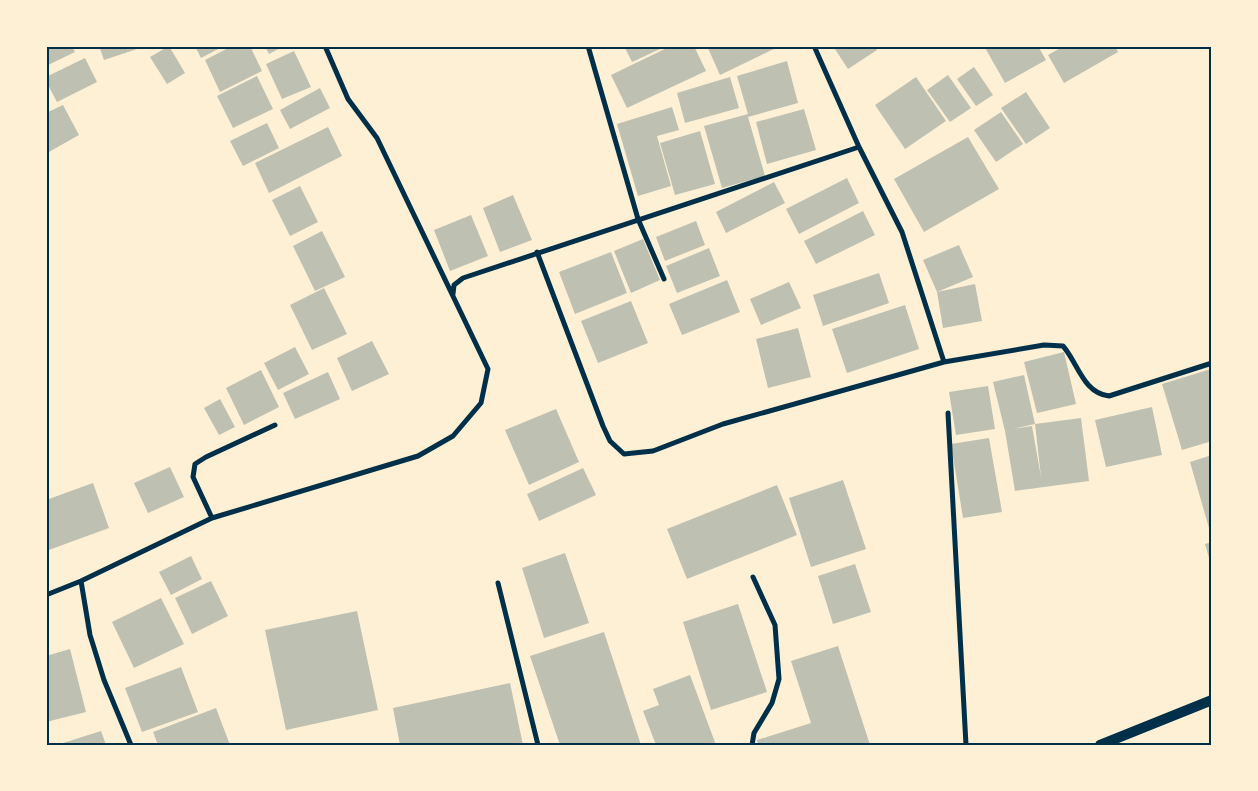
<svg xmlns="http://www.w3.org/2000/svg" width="1258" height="791" font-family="Mulish,sans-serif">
<rect width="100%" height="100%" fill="#fdf0d5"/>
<!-- building -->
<path fill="#bec0b2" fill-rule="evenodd" d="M46,46H72L75,52L46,66Z
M99,46H143V47L104,60Z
M169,46L185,73L167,84L150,57Z
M195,46H224L201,58Z
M232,46H250L262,71L220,92L205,60Z
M265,46H284L269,54Z
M624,46H659L660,49L632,62Z
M671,46H694L706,71L627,108L611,75Z
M707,46H780L720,75Z
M833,46H875L877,50L848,69Z
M984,46H1038L1046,60L1005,83Z
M1064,46H1115L1118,52L1064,83L1048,55Z
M294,51L311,87L282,99L266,64Z
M85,58L97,82L57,102L46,81V77Z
M787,61L798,103L748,117L765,176L722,188L704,126L748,114L737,76Z
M974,67L993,95L976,106L957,79Z
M948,75L971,108L950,122L927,90Z
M257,76L273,109L233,128L217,96Z
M730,77L739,108L685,123L677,93Z
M916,77L946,121L905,149L875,105Z
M320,88L330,108L290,129L280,110Z
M1026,92L1050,128L1026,144L1001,108Z
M63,105L79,135L47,153L46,113Z
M672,107L679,130L657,136L671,186L638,196L617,124Z
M804,109L816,150L767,164L756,122Z
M1001,112L1023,144L996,162L974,130Z
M267,123L279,148L243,166L230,141Z
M328,127L342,156L269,193L255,163Z
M700,131L715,184L675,195L660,143Z
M968,137L999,189L924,232L894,179Z
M847,178L859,203L799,234L786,209Z
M774,182L785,203L726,233L716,212Z
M300,186L318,222L290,236L272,200Z
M513,195L532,240L500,252L483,208Z
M863,211L875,235L816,264L804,241Z
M471,215L488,256L450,271L434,230Z
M696,221L705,245L665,261L656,237Z
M322,231L345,277L315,291L293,246Z
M643,239L660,280L631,293L614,251Z
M959,245L973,277L937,292L923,260Z
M709,248L720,276L677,293L666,266Z
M611,252L627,293L575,314L559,272Z
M879,273L889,303L823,326L813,295Z
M727,280L740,312L682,335L669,304Z
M789,282L801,308L761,325L750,299Z
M975,284L982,321L943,328L937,292Z
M324,288L347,334L312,350L290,305Z
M631,301L648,343L598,363L581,321Z
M905,305L919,349L847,373L832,329Z
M798,328L811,377L768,388L756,339Z
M372,341L389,374L352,391L337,358Z
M295,347L309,374L278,390L264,363Z
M1064,352L1076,404L1037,413L1024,362Z
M1211,369L1212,441L1182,450L1162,384Z
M261,370L279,407L244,425L226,388Z
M328,372L340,399L295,419L283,393Z
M1024,375L1035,424L1081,418L1089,481L1015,491L1005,431L993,382ZM1035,424L1041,477L1032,426L1012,429Z
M988,386L995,429L956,435L949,392Z
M220,399L235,427L219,435L204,408Z
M1152,407L1162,455L1106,467L1095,420Z
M556,409L579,462L529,485L505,430Z
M989,438L1002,512L963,518L951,444Z
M1212,455V534L1211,535L1190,462Z
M170,467L184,497L148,513L134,483Z
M583,468L596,495L539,521L527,494Z
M843,480L866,549L811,567L789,498Z
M93,483L109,528L46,551V500Z
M777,485L797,535L687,579L667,529Z
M1212,542V565H1211L1205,544Z
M565,553L589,623L544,638L522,568Z
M191,556L202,579L171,595L159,572Z
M855,564L871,612L833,624L818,576Z
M211,581L228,616L192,634L175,598Z
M161,598L184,644L134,668L112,622Z
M738,604L767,692L711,710L683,622Z
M357,611L378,710L286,730L265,630Z
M604,632L641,745H560L530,656Z
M838,646L870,745H758L757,740L811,723L791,661Z
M70,649L86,712L46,722V656Z
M181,667L198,712L142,732L125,688Z
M690,675L716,745H656L643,711L659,705L653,689Z
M510,683L523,745H400L393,708Z
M216,708L230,745H158L153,732Z
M101,731L106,745H60V744Z"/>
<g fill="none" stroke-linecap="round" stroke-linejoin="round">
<!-- minor -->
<path stroke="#003049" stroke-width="5" d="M588,46L638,219L664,279
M814,46L859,147L902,232L944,362
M537,252L603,426L610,441L624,454L653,451L723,424L944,362L1044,345L1063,346C1078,363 1083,393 1109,396L1212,363
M453,294L454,285L463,278L859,147
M948,413L966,745
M212,518L193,477L195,464L206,457L275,425
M81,581L90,635L104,680L131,745
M498,583L538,745
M46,595L81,581L212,518L418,456L453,436L481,403L488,369L377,138L348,99L325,46
M752,745L754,733L772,703L779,679L775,625L753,577"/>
<!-- secondary -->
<path stroke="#003049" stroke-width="10" d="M1100,745L1212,700"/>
</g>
<!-- border -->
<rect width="1258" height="791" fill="none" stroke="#fdf0d5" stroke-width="95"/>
<rect x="48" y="48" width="1162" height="696" fill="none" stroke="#003049" stroke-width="2"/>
</svg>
